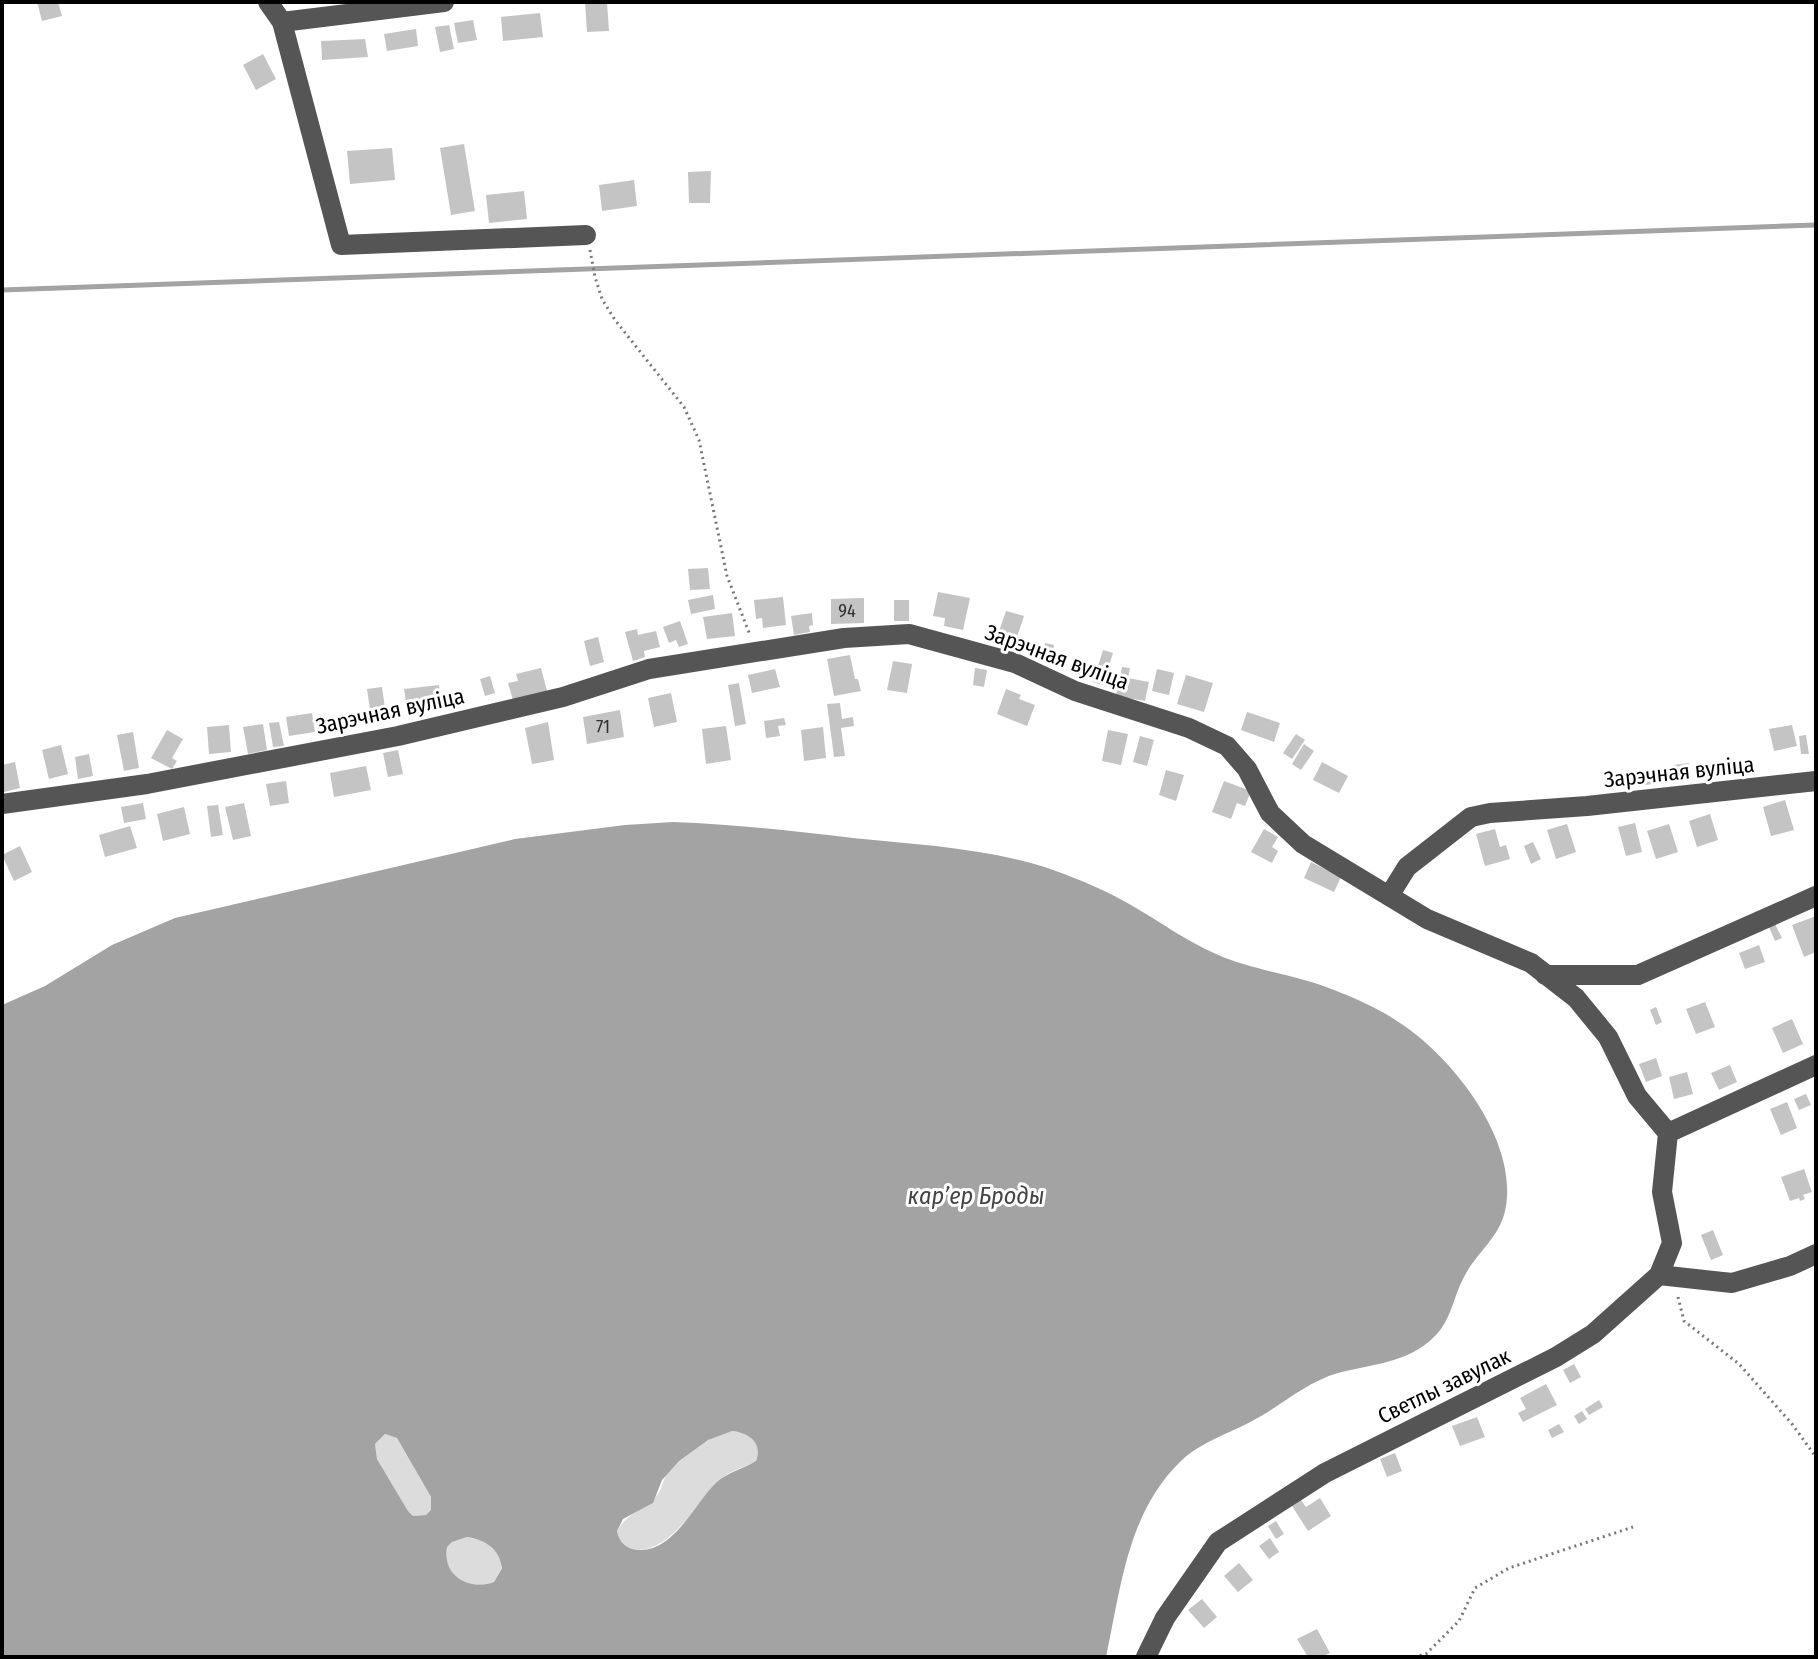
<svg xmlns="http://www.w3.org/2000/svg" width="1818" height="1659" font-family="'Fira Sans Condensed',sans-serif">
<rect width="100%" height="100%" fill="#fff"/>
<!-- green -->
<path fill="#dcdcdc" d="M732,1431C749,1433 763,1443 756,1461C745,1467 732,1470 722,1478C699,1499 669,1557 632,1549C623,1546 619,1540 617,1531C627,1512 648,1510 658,1494C663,1487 663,1478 669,1471C683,1453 710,1436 732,1431Z
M385,1434L397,1438L431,1497V1511L426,1515L413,1516L408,1511L377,1459L375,1444Z
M467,1537C485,1540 498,1548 502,1567L494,1582C469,1591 442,1576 447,1547L452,1542Z"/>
<!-- water -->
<path fill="#a3a3a3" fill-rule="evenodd" d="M673,822C734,824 793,831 853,838C921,845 991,848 1056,871C1081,880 1107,891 1131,905C1159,921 1186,941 1216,954C1254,971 1296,974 1334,990C1357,999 1380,1009 1400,1023C1454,1058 1523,1146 1504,1215C1497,1239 1475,1255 1464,1277C1455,1293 1452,1314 1441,1329C1415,1363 1375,1363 1338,1373C1306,1382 1281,1406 1252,1421C1228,1434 1201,1442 1181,1461C1127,1513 1121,1588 1106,1657H2V1005L45,986L112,945L175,918L515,839L625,825ZM732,1431C749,1433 763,1443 756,1461C743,1469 728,1472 717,1482C694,1503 672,1558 632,1549C623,1546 619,1540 617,1531L623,1519L653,1503L662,1480L679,1461L708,1440ZM385,1434L397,1438L431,1497V1510L426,1515L413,1516L408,1511L377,1459L375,1444ZM467,1537C485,1540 499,1548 502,1568L494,1582C469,1591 442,1576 447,1547L452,1542Z"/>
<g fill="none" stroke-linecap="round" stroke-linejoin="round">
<!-- stream -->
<path stroke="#a3a3a3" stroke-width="5" d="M2,290L1816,225"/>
</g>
<!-- building -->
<path fill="#c4c4c4" d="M37,2H58L62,16L42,21Z
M585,2H607L609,31L587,32Z
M540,13L543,37L503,41L501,17Z
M473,20L477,40L458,43L454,23Z
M449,25L454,49L440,52L435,27Z
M416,29L418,46L387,51L384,34Z
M365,39L368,57L322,60L321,41Z
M263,54L276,79L256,90L243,65Z
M464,144L475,211L451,215L440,148Z
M392,148L395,180L350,184L347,151Z
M711,171L710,203H689L688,172Z
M634,180L637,206L602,211L599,185Z
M524,191L527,219L489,223L486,195Z
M708,568L710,589L690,590L688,569Z
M938,592L970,598L963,630L944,626L945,618L933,616Z
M713,595L715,609L691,614L688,600Z
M783,597L786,625L763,628L762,618L756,619L754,600Z
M864,598V623L831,624V599Z
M894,600H909V621H894Z
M1006,611L1024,616L1014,646L996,640Z
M732,613L735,636L707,639L703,617Z
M812,613L813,625L809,626L810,632L794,635L791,616Z
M680,621L688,644L679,647L676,640L669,643L663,627Z
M637,629L638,635L656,631L660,647L644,651L645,657L633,661L625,632Z
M598,637L604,662L590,666L584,641Z
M1045,643L1054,645L1051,663L1041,661Z
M1103,650L1113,653L1103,685L1093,682Z
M850,655L855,679H858L861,691L834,696L827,659Z
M893,661L912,664L907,693L887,690Z
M1122,667L1130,668L1128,678L1149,682L1145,701L1116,696Z
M541,668L547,691L513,700L508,683L518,681L516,674Z
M975,668L987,670L984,687L973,685Z
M775,669L780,687L752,693L748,675Z
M1157,669L1174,673L1169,695L1152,691Z
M1186,675L1213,683L1204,712L1177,704Z
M490,676L495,693L485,696L480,679Z
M739,683L746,724L735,726L728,685Z
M439,685L442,710L414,713L412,701L406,702L404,689Z
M382,687L387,722L372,724L367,689Z
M1006,689L1021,695L1019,699L1035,705L1027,726L997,714Z
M671,693L677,722L654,727L648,698Z
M840,703L842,719L853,717L854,726L841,728L845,756L834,757L827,704Z
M620,710L624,737L587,744L583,717Z
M1247,712L1280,723L1274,742L1241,730Z
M312,713L315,732L289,736L286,717Z
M784,718L786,725L778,726L780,736L766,738L764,721Z
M279,722L284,746L273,747L269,723Z
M548,722L554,760L532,764L525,728Z
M263,724L267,750L248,754L243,727Z
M229,725L231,752L209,754L207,727Z
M1792,725L1797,746L1774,751L1769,729Z
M726,726L731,760L706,764L702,729Z
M823,727L826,758L804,761L801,730Z
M167,730L183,739L172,758L177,761L172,769L151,758Z
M1108,730L1128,734L1121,765L1102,761Z
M133,732L139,768L124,771L117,735Z
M1296,734L1305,740L1292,759L1283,753Z
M1806,735L1809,754H1801L1799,736Z
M1140,736L1154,740L1147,766L1133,762Z
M1304,744L1314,751L1301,770L1292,764Z
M61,745L68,774L49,779L42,750Z
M398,750L403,774L388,777L383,753Z
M89,754L93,776L78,779L75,757Z
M15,762L20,788L4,792L2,765Z
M1322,762L1348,776L1339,793L1313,780Z
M1689,763L1691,779L1675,781L1673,765Z
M366,766L371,790L334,797L330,773Z
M1166,770L1184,775L1176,801L1159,795Z
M1650,770L1652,784L1639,786L1637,772Z
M286,781L289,803L270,806L266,784Z
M1224,781L1251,791L1245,806L1237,803L1231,819L1212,812Z
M1785,800L1794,830L1771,836L1763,807Z
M143,803L146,819L124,823L121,807Z
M244,803L251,836L233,840L225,807Z
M218,805L223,835L211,837L207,806Z
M184,807L190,834L163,841L157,814Z
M1710,814L1718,840L1697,847L1689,821Z
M1635,823L1642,852L1626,856L1618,827Z
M1567,824L1576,852L1556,859L1547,830Z
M1669,824L1678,852L1656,859L1647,831Z
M130,826L137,848L105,857L99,835Z
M1264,829L1278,837L1272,847L1278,851L1272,863L1251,852Z
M1495,829L1500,847L1506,845L1510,859L1485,866L1476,834Z
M1533,842L1541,859L1531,864L1524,846Z
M20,846L32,872L14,881L2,855Z
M1311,862L1341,877L1334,892L1304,878Z
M1816,916V952L1804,957L1792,925Z
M1775,924L1782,938L1775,941L1769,927Z
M1759,945L1765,962L1745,969L1739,953Z
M1705,1002L1715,1027L1696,1034L1686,1009Z
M1656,1007L1662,1022L1656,1025L1650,1010Z
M1792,1019L1803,1044L1783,1053L1772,1028Z
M1656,1058L1662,1076L1646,1082L1639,1064Z
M1730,1065L1737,1082L1719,1090L1711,1073Z
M1687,1072L1693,1094L1674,1099L1669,1077Z
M1806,1094L1811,1105L1799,1110L1794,1099Z
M1787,1102L1797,1128L1781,1135L1770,1109Z
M1804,1169L1812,1192L1803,1195L1805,1199L1800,1201L1799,1198L1790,1201L1781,1177Z
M1713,1230L1723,1255L1711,1260L1701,1235Z
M1574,1364L1581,1377L1570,1383L1563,1370Z
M1546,1384L1557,1405L1523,1422L1518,1413L1526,1409L1520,1398Z
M1599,1400L1603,1407L1589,1415L1585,1409Z
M1582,1411L1587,1419L1579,1424L1574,1416Z
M1477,1417L1485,1437L1460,1446L1452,1426Z
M1559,1424L1564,1432L1552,1438L1548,1430Z
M1395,1453L1402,1471L1387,1477L1380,1459Z
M1320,1498L1331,1516L1308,1531L1292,1506L1301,1500L1306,1507Z
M1276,1521L1284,1534L1276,1539L1268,1526Z
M1270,1538L1279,1552L1269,1559L1259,1546Z
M1239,1563L1253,1580L1238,1592L1224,1576Z
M1202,1599L1217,1617L1204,1628L1188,1610Z
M1317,1629L1330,1653L1321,1657H1308L1297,1639Z"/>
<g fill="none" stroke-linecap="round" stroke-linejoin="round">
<!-- path -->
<path stroke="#777" stroke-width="3" stroke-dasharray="2 4" stroke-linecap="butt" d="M590,250L595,277L602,299L615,320L684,407L699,440L727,576L750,635
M1678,1297L1684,1321L1739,1364L1792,1424L1816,1457
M1414,1657L1426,1654L1459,1621L1475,1588L1509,1568L1633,1527"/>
<!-- minor -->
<path stroke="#555" stroke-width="20" d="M268,2L282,22L341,245L586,235
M282,22L444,2
M2,804L147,784L398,736L563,697L649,669L844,638L909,634L1015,663L1075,691L1189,728L1227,746L1247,769L1270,813L1303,844L1389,896L1407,867L1471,817L1490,813L1587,806L1816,781
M1389,896L1427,919L1531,963L1576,998L1608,1037L1637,1096L1668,1133
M1545,975H1638L1816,896
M1659,1275L1672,1243L1662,1192L1668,1133L1816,1065
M1146,1657L1165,1618L1218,1542L1325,1473L1556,1357L1593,1334L1659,1275L1732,1283L1790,1266L1816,1254"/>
</g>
<g text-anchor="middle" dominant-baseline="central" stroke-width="6" stroke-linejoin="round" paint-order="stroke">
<!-- number labels -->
<g font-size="18" fill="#313131">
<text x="847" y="611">94</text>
<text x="603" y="727">71</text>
</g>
<!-- street labels -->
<g font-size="22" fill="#000" stroke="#fff">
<text transform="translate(1057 657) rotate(20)">Зарэчная вуліца</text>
<text transform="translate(390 711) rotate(-12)">Зарэчная вуліца</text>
<text transform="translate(1679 772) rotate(-6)">Зарэчная вуліца</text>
<text transform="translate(1444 1386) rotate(-26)">Светлы завулак</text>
</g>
<!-- water labels -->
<g font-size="24" font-style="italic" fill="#444" stroke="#fff">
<text x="976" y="1196">карʼер Броды</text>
</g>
</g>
<!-- border -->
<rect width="1818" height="1659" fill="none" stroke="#000000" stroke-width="8"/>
</svg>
